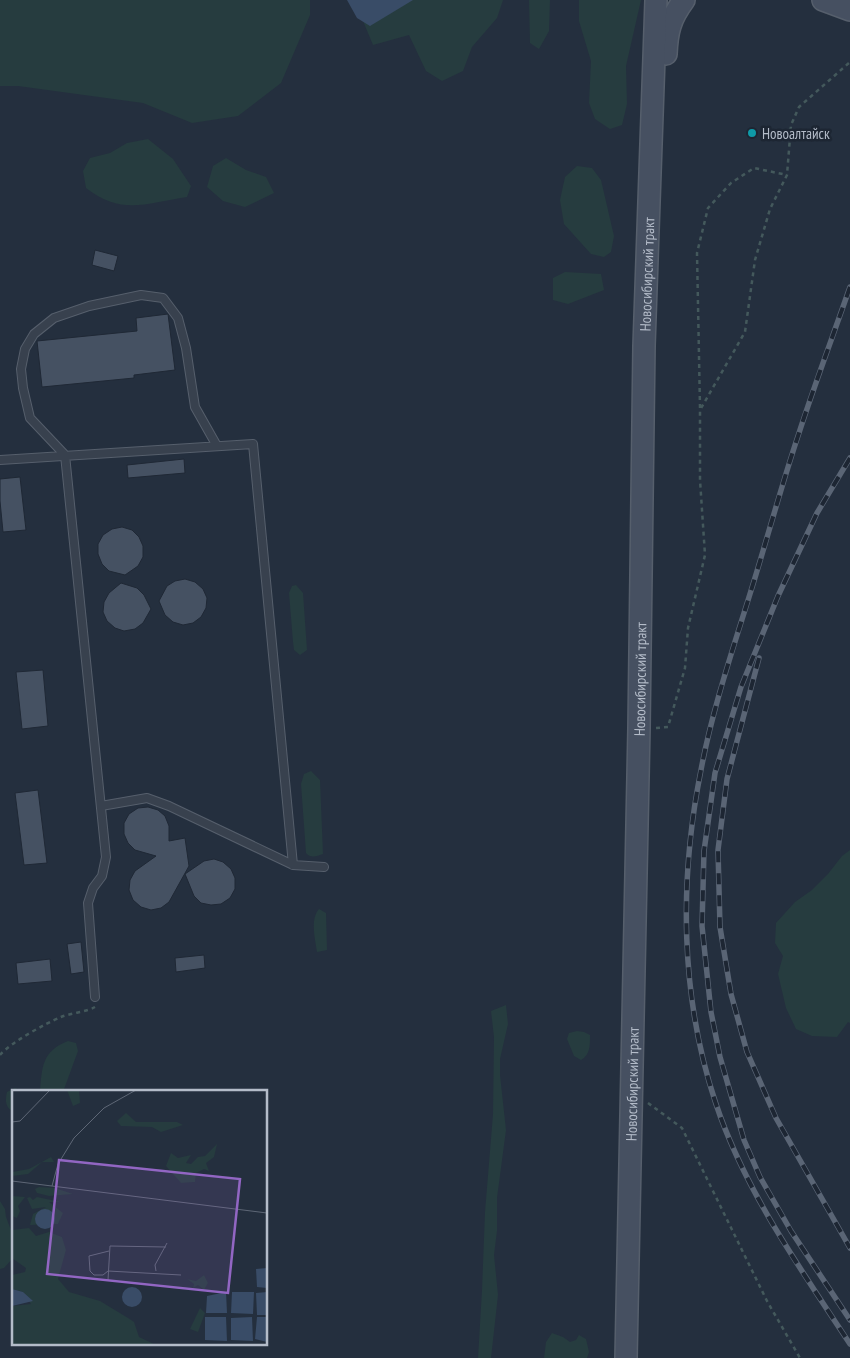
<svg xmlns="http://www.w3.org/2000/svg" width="850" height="1358" font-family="'PT Sans Narrow',sans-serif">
<rect width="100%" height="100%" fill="#242f3e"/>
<!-- green -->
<path fill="#263c3f" d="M0,0H310V15L281,83L238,116L192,123L143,103L18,86H0Z
M364,0H503L497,18L472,47L463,71L442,81L426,71L409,35L373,45L363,21Z
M529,0H550L549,31L539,49L530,43Z
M579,0H641L626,66L627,104L622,125L610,129L595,119L589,103L591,61L579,21Z
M148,139L173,159L191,186L187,197C146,203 122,216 86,188L83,171L90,158L110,153L127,143Z
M226,158L246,170L266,177L274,193L245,207L223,201L207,187L213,166Z
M577,166L592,168L601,180L614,236L611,252L604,257L591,254L564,224L560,200L565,177Z
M565,272L601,274L604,290L568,304L553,300V278Z
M296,585L303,593L307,650L300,655L294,650L293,642L289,593L292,586Z
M311,771L320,780L323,854C317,856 311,859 306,853L301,784L304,774Z
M850,850V1023L848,1022L837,1037L812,1036L796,1029L786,1008L778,974L783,956L775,943L776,923L795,902L812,890L828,874L842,856Z
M319,909L326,913L327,950L317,952C315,939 310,919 319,909Z
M506,1005L508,1024L500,1059V1075L506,1130L497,1198V1231L494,1255L498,1295L491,1358H478L482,1290L485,1212L493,1114L494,1037L491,1011Z
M577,1031L584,1032L590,1035C590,1046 590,1055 581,1060L574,1056L567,1039L569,1033Z
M68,1041L76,1043L78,1051L63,1092H40C42,1067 42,1051 68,1041Z
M15,1088L24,1092H14V1113C5,1107 5,1101 7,1092Z
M0,1201L5,1209L6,1217L14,1238V1257L4,1268L0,1269Z
M552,1333L563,1337L570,1342L576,1340L579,1335L586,1339L589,1352L587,1358H544L546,1342Z"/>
<!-- water -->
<path fill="#394c67" d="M347,0H413L370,26L357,18Z"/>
<!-- building -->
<path fill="#455162" stroke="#1f2835" d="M95,250L118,256L114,271L92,265Z
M168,314L175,370L134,375V378L42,387L37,341L137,331L136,318Z
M184,459L185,473L128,478L127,465Z
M20,477L26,530L3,532L0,501V479Z
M122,527L132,530L139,537L143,546V557L138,566L125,575L109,571L102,564L98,554V544L103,535L112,529Z
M185,579L195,582L203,589L207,598L206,608L201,617L193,623L183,625L173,622L165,615L159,601L167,586L175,581Z
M121,583L137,588L144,595L151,609L143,623L135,629L124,631L115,628L107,621L103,612L104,602L109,593Z
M43,670L48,726L22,729L16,672Z
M38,790L47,863L24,865L15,793Z
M148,807L158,810L165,816L169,826V841L185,838L189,866L169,902L161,908L151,910L141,907L133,900L129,890L130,880L135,871L156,856L135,850L128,843L124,834V823L129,814L138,808Z
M214,859L223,862L231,869L235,878V889L230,898L221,904L211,905L201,903L194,896L185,874L204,861Z
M81,942L84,972L71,974L67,944Z
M204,955L205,968L176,972L175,958Z
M50,959L52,981L18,984L16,963Z"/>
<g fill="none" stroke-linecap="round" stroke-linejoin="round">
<defs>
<path id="lane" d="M0,460L253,444L293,865
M101,806L147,798L169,806L293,865L324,867
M95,997L88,903L93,888L102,876L106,857L65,455L30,418L23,388L21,369L25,349L34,334L54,318L89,306L141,295L163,298L178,318L186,348L195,407L217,446"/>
<g id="secondary">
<path d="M823,0L850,10"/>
<path d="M666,54C667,31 670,19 684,0"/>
<path id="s1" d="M626,1358L639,728L644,346L656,0"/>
</g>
</defs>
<!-- lane casing -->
<use href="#lane" stroke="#565f6c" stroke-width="10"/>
<!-- secondary casing -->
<use href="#secondary" stroke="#565f6c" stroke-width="24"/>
<!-- path -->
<path stroke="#44595c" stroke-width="2.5" stroke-dasharray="4 4" stroke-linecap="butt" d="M700,408L697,253L708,208L731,183L754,168L787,175
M656,728L668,727L685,668L688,628L705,555L700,480V410L745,332L755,260L770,209L787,175L791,125L799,107L850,62
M0,1055C10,1043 46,1023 61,1017C71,1013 86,1012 95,1007
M648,1103L682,1128L767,1301L800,1358"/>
<!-- lane -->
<use href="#lane" stroke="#38414e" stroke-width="8"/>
<!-- secondary -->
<use href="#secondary" stroke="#465061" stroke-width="21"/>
<defs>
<path id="rail" d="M850,287C833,336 814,386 798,436C782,484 769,532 754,581C735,643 713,706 701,770C679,880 680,997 716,1104C745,1191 800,1268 850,1344
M850,458L817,513L778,596L741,687L715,773L704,851L702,926L711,1012L720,1057L744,1140L760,1177L791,1231L850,1320
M759,658L727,779L718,850L720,927L731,994L747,1052L776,1118L850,1248"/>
</defs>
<!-- rail casing -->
<use href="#rail" stroke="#5a6575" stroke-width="5.5"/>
<!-- rail -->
<use href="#rail" stroke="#1d2633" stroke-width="4" stroke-dasharray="11" stroke-linecap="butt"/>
</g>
<!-- markers -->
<circle fill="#0f9aa8" stroke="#1d2633" stroke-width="2" cx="752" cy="133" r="5"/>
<g text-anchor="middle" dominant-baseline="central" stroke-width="5" stroke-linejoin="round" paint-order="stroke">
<!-- poi labels -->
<g font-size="15" fill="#b4bcc9" stroke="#1d2633" text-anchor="start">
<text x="762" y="133">Новоалтайск</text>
</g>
<!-- street labels -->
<g font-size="15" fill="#b4bcc9" stroke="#1d2633">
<text stroke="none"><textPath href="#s1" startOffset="1084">Новосибирский тракт</textPath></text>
<text stroke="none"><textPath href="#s1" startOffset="679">Новосибирский тракт</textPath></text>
<text stroke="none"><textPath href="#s1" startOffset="274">Новосибирский тракт</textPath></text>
</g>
</g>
<!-- overview -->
<g transform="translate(12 1090)">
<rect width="255" height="255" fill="#242f3e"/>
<path d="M55,0H67L68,13L61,16ZM114,23L124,32H165L171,35L149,42L140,37L109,36L105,31ZM205,54L202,67L194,73L197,81L192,79L184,83L183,92L169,93L154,76L159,63L166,68L179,65L174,73L179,74L186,67L193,66ZM39,67L42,72H30L16,84L0,86V82L17,79ZM27,97L43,98L61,104L37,106L25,103L23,99ZM0,106L13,107L6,116L8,121L5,128L0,126ZM18,107L21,110L25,107L49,112H37L51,123L46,134L18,135L21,124L34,117L20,119L15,108ZM17,138L24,146L37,142L50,147L54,160L46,189L57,202L88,211L116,228L122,232L127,247L144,255H0V216L19,214L11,202L0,199V185L13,182L14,178L0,168V140ZM192,185L196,193L192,200L186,195L181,198L182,194L175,189L184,191ZM188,218L193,223L186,242L178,239Z" fill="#263c3f"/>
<path d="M23 129a10 10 0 1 1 20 0a10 10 0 1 1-20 0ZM255,178V198L245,197L244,179ZM110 207a10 10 0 1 1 20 0a10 10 0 1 1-20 0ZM0,199L11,202L21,211L0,216ZM214,202L215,223H194L195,206ZM220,202H242L241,224L219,223ZM255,202V225H245L244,203ZM193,227H214L215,251L193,250ZM240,227L241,251L219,250V228ZM245,227H255V252L243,249Z" fill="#394c67"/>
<path fill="none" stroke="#5e6776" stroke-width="1" d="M0,32L8,31L38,0M0,91L255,123M40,96L46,74L62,48L92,18L124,0M97,161L77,166L78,181L82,185H91L96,181L169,185M144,181L143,175L155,153M96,190L98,156L154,157"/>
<path fill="#9266c3" fill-opacity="0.15" stroke="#9266c3" stroke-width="2.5" d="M47,70L228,89L216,203L35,184Z"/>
<rect width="255" height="255" fill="none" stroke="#b4bcc9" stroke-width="2.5"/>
</g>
</svg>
